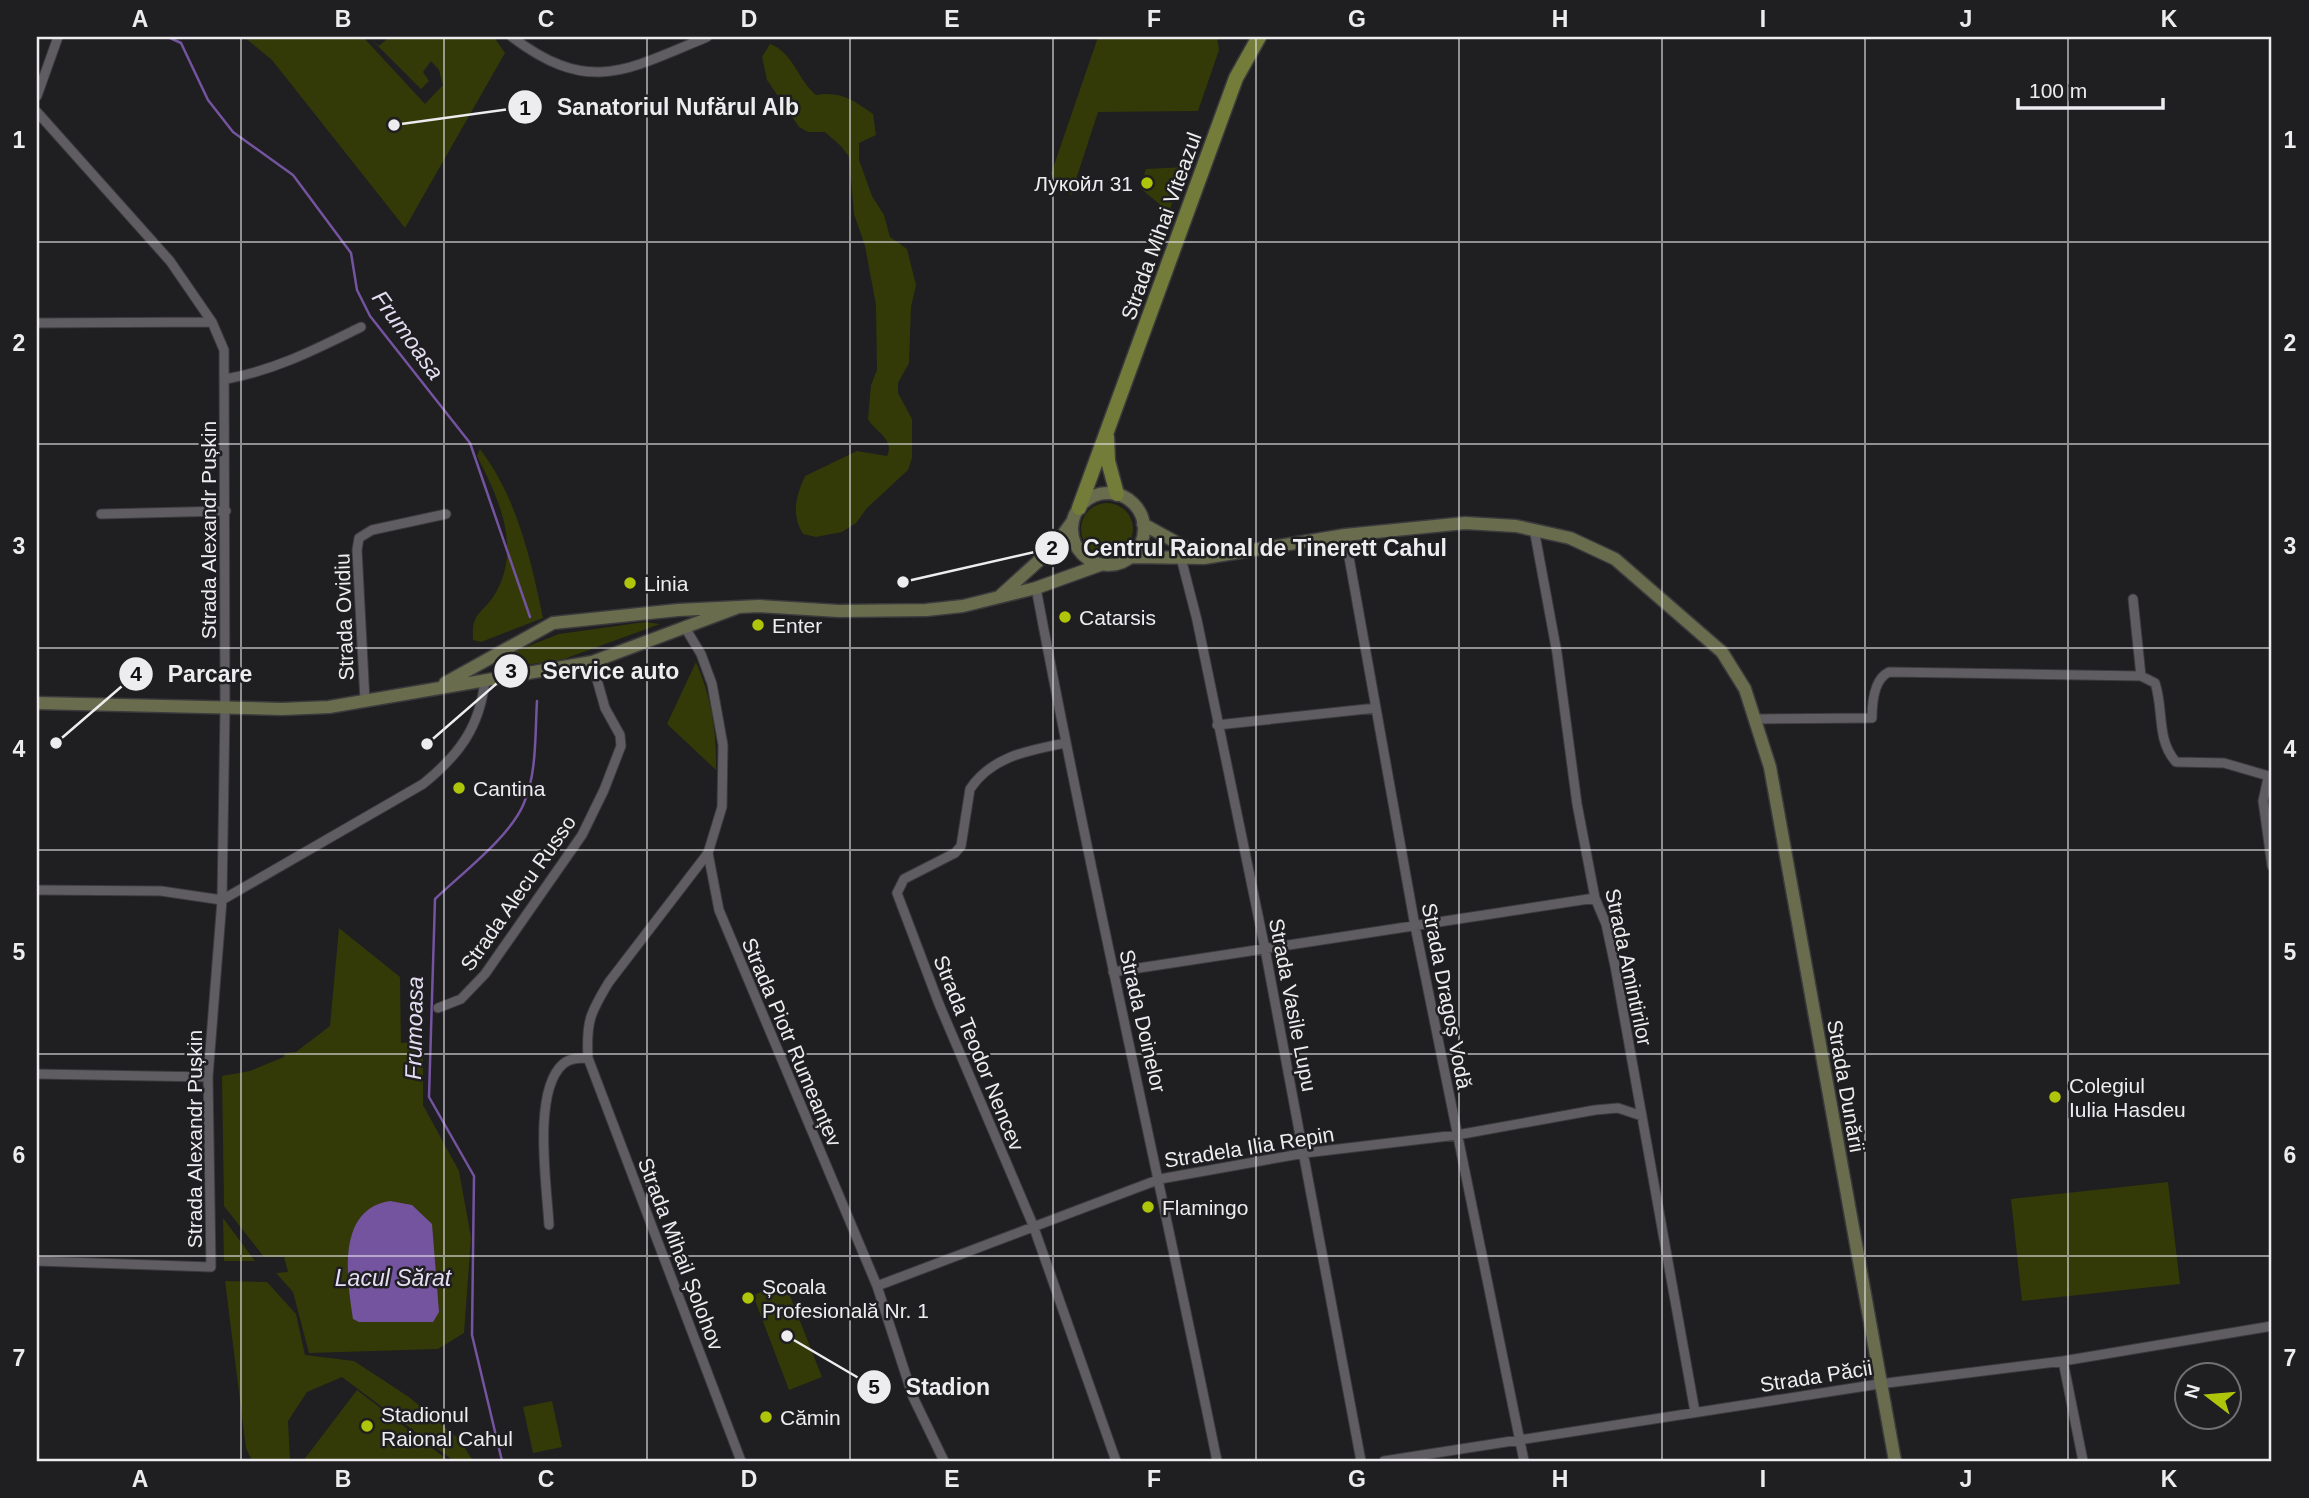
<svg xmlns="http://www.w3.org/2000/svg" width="2309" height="1498" font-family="Arial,sans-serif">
<rect width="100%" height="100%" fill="#1f1e21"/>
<!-- green -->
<path fill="#333a07" d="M244,37H363L425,104L443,85L439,70L431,61L423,72L429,81L421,89L369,37L379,46L389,37H494L505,53L405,228L272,60Z
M1098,37H1217L1219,50L1198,111L1098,112L1071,195L1051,174Z
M770,44C793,52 798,80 816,95C841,91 853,100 873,114L876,135L859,143V160L872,196L884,215L890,237L907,249L916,285L911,307L909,363L898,383V393L912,419V458L908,470L867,508L856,523L842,532L816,537L803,534C791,514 796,496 805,476L857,451L887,456C895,439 875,432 868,419L871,385L877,370L876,305L865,246L854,214L849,157L841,146L825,132H808L799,127L767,80L762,57Z
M1185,167L1169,212L1140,188L1146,169Z
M480,449C517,498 531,559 543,618L481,642L473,640C471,611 483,614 495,594C522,548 499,499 477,456Z
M1081 529a26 26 0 1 1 52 0a26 26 0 1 1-52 0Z
M645,622L660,624L564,659L502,669L496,665L498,658L559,634Z
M696,662C711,696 717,732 716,770L667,724Z
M339,928L400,977L401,1043L423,1041V1105L459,1171L471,1237L464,1333L438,1349L309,1353L293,1292L276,1273L288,1272L284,1257H264L224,1206L222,1076L250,1071L284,1057L285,1053L296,1052L330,1026Z
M2168,1182L2180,1284L2022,1301L2011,1199Z
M223,1218L255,1261H224Z
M225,1281L267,1282L296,1314L305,1355L354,1361L409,1397L460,1440L473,1461H454L342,1377L307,1392L288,1421L290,1461H252L246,1448Z
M785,1283L822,1377L789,1390L753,1295Z
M357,1390L449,1461H303Z
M552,1401L562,1447L533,1453L523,1407Z"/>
<!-- water -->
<path fill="#74549f" d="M390,1201L412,1205L432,1224L439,1312L433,1322H359L353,1319C347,1279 336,1209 390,1201Z"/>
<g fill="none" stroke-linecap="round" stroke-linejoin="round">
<!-- stream -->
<path stroke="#74549f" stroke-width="2.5" d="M168,37L181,43L208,100L233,132L293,175L351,253L357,290L370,316L470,443L530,617
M502,1461L472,1335L474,1176L429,1097L435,899C461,874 511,836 524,803C537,773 535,733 537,701"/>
<defs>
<path id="minor" d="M512,37C589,95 625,71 707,37
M37,96L58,37
M37,112L170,261L212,322L224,350L225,707L222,900L208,1077L211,1267L37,1261
M37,323L212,322
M226,379C276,370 316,349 361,327
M101,514L226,511
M1534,529L1557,653L1577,804L1595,898L1606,924L1615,966L1695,1412
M1345,535L1415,926L1524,1461
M1181,558L1197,620L1265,949L1361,1461
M1036,588C1091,881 1158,1170 1217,1461
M2133,599L2141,676L2155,683C2164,709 2156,740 2176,762L2224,763L2272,777
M684,626L701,654L712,684L723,745L722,807L708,853L719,910L877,1286L913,1397L944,1461
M365,701L357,550L359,538L372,530L446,514
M1756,719L1872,718C1872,703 1874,679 1889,672L2141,676
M1217,725L1376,708
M1065,743C1030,750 992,756 970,789L961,846L955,853L904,879L897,893L939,1004L1033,1225L1116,1461
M2268,778L2263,801L2272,866
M708,853L609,982C590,1013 586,1022 588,1058L741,1461
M37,890L161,891L222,900L423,784C459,755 480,727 485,680
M1113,972L1595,898
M438,1008L461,999L485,974L582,835L604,790L621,746L620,735L605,708L592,662
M37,1074L208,1077
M549,1225C547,1187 532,1091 563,1064C570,1058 579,1058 588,1058
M877,1286L1160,1179L1305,1153L1457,1135L1595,1110L1618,1108L1642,1116
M2063,1361L2083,1461
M1384,1461L1879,1384L2063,1361L2272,1326"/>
<path id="secondary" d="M1072 529a36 36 0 1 1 72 0a36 36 0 1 1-72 0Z
M1143,524L1201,556
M1131,557L1204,558L1345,535L1465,523L1516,526L1570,538L1615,559L1722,652L1745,689L1770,767L1895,1461
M1000,596L1054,547L1072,522
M445,683L553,623L678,610L759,606L839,611L926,610L963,606L1036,588L1100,565
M37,703L282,709L329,707L592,662L739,607"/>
<path id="primary" d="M1107,437L1108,461L1117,494
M1079,508L1236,78L1259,37"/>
</defs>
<!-- minor casing -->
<use href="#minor" stroke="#3b3a3d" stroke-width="11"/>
<!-- secondary casing -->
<use href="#secondary" stroke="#3b3a3d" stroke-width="15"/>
<!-- primary casing -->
<use href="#primary" stroke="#3b3a3d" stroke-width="17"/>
<!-- minor -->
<use href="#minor" stroke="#5f5d61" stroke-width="9"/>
<!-- secondary -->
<use href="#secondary" stroke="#696d4d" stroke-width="12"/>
<!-- primary -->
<use href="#primary" stroke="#737c38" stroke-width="14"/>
</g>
<!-- grid -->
<path fill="none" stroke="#edecef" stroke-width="2" stroke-opacity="0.55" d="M241,37V1461M444,37V1461M647,37V1461M850,37V1461M1053,37V1461M1256,37V1461M1459,37V1461M1662,37V1461M1865,37V1461M2068,37V1461M37,242H2272M37,444H2272M37,648H2272M37,850H2272M37,1054H2272M37,1256H2272"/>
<!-- markers -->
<g fill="#aec509" stroke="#1f1e21" stroke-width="2.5">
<circle cx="1147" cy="183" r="7"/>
<circle cx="630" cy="583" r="7"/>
<circle cx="1065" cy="617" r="7"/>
<circle cx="758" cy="625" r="7"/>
<circle cx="459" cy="788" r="7"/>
<circle cx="2055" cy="1097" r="7"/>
<circle cx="1148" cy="1207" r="7"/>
<circle cx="748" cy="1298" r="7"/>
<circle cx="766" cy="1417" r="7"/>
<circle cx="367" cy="1426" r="7"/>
</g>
<g text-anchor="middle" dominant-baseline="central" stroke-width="5" stroke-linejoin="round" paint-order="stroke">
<!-- poi labels -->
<g font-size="21" fill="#edecef" stroke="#1f1e21" text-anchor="start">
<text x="1133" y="183" text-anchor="end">Лукойл 31</text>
<text x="644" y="583">Linia</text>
<text x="1079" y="617">Catarsis</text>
<text x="772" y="625">Enter</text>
<text x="473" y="788">Cantina</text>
<text x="2069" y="1085">Colegiul<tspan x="2069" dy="24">Iulia Hasdeu</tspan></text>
<text x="1162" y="1207">Flamingo</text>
<text x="762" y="1286">Școala<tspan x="762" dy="24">Profesională Nr. 1</tspan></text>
<text x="381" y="1414">Stadionul<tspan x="381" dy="24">Raional Cahul</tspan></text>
<text x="780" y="1417">Cămin</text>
</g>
<!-- street labels -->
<g font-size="21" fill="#edecef" stroke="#1f1e21">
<text transform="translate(1161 226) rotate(-70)">Strada Mihai Viteazul</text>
<text transform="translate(208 530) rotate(-90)">Strada Alexandr Pușkin</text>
<text transform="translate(344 617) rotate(-92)">Strada Ovidiu</text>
<text transform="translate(518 893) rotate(-55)">Strada Alecu Russo</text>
<text transform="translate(1629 967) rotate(78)">Strada Amintirilor</text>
<text transform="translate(1447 996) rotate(79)">Strada Dragoș Vodă</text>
<text transform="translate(1293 1005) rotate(79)">Strada Vasile Lupu</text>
<text transform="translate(1143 1021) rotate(77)">Strada Doinelor</text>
<text transform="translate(792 1042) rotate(67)">Strada Piotr Rumeanțev</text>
<text transform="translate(979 1053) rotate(68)">Strada Teodor Nencev</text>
<text transform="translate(1846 1086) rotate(80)">Strada Dunării</text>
<text transform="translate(194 1139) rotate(-90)">Strada Alexandr Pușkin</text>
<text transform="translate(1249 1147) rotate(-9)">Stradela Ilia Repin</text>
<text transform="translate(681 1254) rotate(69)">Strada Mihail Șolohov</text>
<text transform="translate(1816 1376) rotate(-9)">Strada Păcii</text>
</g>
<!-- water labels -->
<g font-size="23" font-style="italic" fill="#e5def3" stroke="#1f1e21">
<text transform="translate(408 335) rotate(54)">Frumoasa</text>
<text transform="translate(414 1028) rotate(-89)">Frumoasa</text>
<text x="393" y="1278">Lacul Sărat</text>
</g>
</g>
<!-- callouts -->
<path fill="none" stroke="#edecef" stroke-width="2.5" d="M394 125L525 107M903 582L1052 548M427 744L511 671M56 743L136 674M787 1336L874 1387"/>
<g fill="#edecef" stroke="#1f1e21" stroke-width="2.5">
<circle cx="394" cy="125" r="7"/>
<circle cx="903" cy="582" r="7"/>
<circle cx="427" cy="744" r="7"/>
<circle cx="56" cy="743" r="7"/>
<circle cx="787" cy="1336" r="7"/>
<circle cx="525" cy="107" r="18"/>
<circle cx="1052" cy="548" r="18"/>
<circle cx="511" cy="671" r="18"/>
<circle cx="136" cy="674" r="18"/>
<circle cx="874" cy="1387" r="18"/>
</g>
<g font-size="21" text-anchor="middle" font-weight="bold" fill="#111">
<text x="525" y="115">1</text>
<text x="1052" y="555">2</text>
<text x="511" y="678">3</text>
<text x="136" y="681">4</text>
<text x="874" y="1394">5</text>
</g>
<g font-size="23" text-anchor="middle" font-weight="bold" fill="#edecef" stroke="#1f1e21" stroke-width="5" stroke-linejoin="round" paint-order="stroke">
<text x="678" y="115">Sanatoriul Nufărul Alb</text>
<text x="1265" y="556">Centrul Raional de Tinerett Cahul</text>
<text x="611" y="679">Service auto</text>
<text x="210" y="682">Parcare</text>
<text x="948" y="1395">Stadion</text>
</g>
<!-- border -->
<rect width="2309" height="1498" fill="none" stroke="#1f1e21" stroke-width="77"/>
<!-- north arrow -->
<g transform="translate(2208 1396) rotate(286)"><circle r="33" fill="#1f1e21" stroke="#717073" stroke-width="2"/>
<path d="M0-5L12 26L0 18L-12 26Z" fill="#aec509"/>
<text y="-10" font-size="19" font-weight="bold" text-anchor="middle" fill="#edecef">N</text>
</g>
<!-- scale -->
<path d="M2018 98v10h145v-10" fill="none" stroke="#edecef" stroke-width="3.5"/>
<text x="2029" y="98" font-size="21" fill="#edecef" stroke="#1f1e21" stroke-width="5" paint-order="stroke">100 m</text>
<rect x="38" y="38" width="2232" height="1422" fill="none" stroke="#edecef" stroke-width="2.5"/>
<g font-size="23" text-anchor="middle" font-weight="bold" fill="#edecef">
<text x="140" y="27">A</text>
<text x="343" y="27">B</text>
<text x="546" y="27">C</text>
<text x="749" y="27">D</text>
<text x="952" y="27">E</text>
<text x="1154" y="27">F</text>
<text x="1357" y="27">G</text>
<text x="1560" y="27">H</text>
<text x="1763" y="27">I</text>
<text x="1966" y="27">J</text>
<text x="2169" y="27">K</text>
<text x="19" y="148">1</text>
<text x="2290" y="148">1</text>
<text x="19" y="351">2</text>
<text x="2290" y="351">2</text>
<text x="19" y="554">3</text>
<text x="2290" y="554">3</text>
<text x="19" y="757">4</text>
<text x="2290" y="757">4</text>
<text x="19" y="960">5</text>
<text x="2290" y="960">5</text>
<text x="19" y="1163">6</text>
<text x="2290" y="1163">6</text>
<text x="19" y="1366">7</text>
<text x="2290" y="1366">7</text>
<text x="140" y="1487">A</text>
<text x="343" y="1487">B</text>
<text x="546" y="1487">C</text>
<text x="749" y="1487">D</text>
<text x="952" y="1487">E</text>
<text x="1154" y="1487">F</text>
<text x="1357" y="1487">G</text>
<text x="1560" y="1487">H</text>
<text x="1763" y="1487">I</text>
<text x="1966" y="1487">J</text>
<text x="2169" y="1487">K</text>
</g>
</svg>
